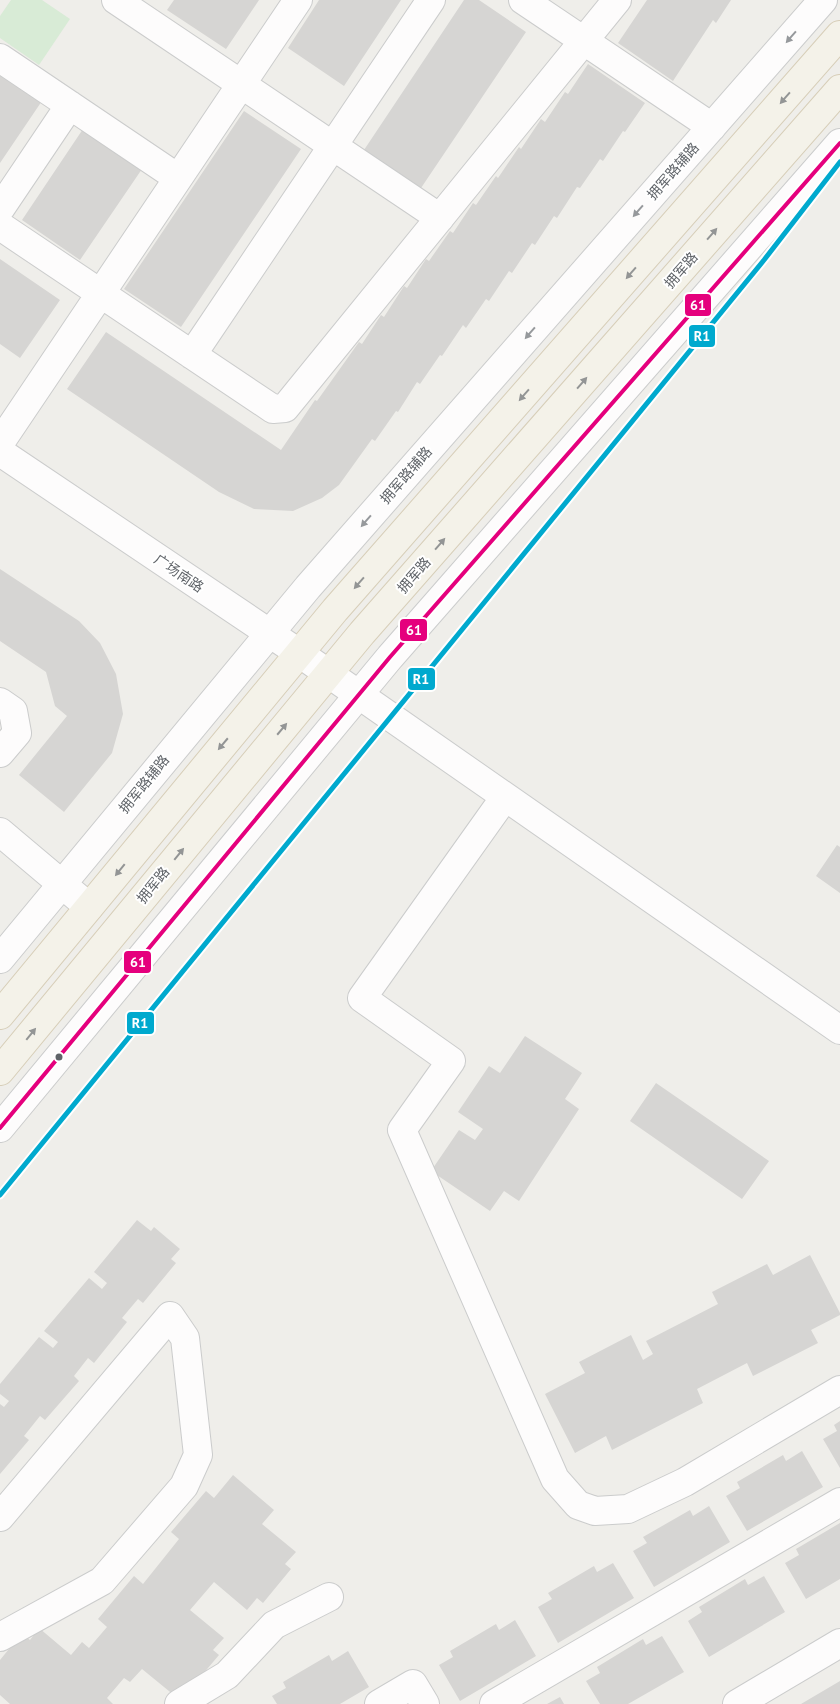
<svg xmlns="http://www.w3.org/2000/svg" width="840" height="1704" font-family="'PT Sans','Noto Sans SC',sans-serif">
<rect width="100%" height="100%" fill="#efeeea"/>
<!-- green -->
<path fill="#d8ebd6" d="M11,0H42L70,19L39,65L0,38V16Z"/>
<!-- building -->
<path fill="#d6d5d3" d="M174,0H259L226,49L167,10Z
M319,0H401L344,86L288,48Z
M464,0H479L526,32L421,188L364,150Z
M647,0H731L716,23L713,20L673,81L618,43Z
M0,64L46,95L0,163Z
M588,64L645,103L625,132L623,131L603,161L600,159L580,188L577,187L557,218L554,216L535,245L532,243L512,273L509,271L489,301L486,299L466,328L463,325L442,356L440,355L420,384L417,382L398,412L396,411L375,441L372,439L339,485L322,498L293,511L254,509L219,492L67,389L106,332L281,450L315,400L317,401L359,342L362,344L381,315L384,317L404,286L407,288L426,259L429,261L450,231L453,233L473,203L476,205L496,176L498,178L519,147L521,149L541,119L545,122L565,92L568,94Z
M244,111L301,149L181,327L124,289Z
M83,129L142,169L80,260L22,220Z
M0,259L60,300L20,358L0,344Z
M0,569L79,621L100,643L116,674L123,714L112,753L64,812L19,775L67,716L55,706L46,672L0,641Z
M837,845L840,847V893L816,876Z
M525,1036L582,1073L565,1099L579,1109L519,1201L504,1191L490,1211L431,1171L459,1130L475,1140L483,1129L458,1112L489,1066L500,1073Z
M656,1083L769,1161L742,1199L630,1121Z
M137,1220L151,1231L154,1227L180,1249L171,1259L176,1263L143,1303L138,1299L122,1318L127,1322L94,1363L88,1358L74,1376L79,1381L45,1420L40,1416L24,1436L29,1440L0,1474V1404L4,1407L9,1401L0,1394V1384L39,1337L53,1348L58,1342L44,1331L89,1278L102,1289L107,1283L94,1272Z
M810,1255L840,1313V1315L811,1330L818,1343L753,1376L747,1363L697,1389L703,1403L612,1450L606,1436L575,1453L545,1394L585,1373L579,1362L631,1335L643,1360L653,1354L646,1341L718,1304L712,1292L767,1264L773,1275Z
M840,1421V1468L823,1439L837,1431L834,1425Z
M802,1451L823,1487L747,1531L726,1496L740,1488L737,1482L783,1455L786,1461Z
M233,1475L274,1510L262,1524L296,1552L285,1564L291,1569L263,1603L257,1598L247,1610L214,1582L190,1610L224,1638L213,1650L219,1655L191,1688L186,1684L175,1696L142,1669L130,1682L124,1678L107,1698L113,1704H10L0,1695V1660L22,1633L30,1640L39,1628L71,1655L82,1642L89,1648L107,1627L98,1619L134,1576L143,1584L179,1539L171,1532L206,1491L214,1498Z
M709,1506L730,1542L654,1587L633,1551L647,1543L643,1537L690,1510L693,1516Z
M840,1523V1579L806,1599L785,1563L799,1555L796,1549Z
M613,1563L634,1598L558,1643L538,1607L552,1599L548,1593L594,1566L597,1572Z
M764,1576L785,1612L709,1657L688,1621L702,1612L699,1607L745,1579L748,1585Z
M515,1620L536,1656L460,1701L439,1665L453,1657L450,1651L496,1624L499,1630Z
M662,1636L684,1672L628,1704H600L586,1681L600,1673L597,1667L643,1639L646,1645Z
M348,1651L369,1687L340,1704H277L272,1696L286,1688L283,1682L329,1655L332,1661Z
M840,1681V1704H801Z
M560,1697L564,1704H547Z"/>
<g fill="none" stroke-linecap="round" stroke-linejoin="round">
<defs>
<path id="minor" d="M116,0L440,218
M523,0L712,127
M0,58L178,178
M0,209L70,105
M0,226L273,409L285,408L617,0
M192,355L431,0
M0,443L298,0
M0,452L299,653L840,1030
M0,702L13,711L17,733L0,753
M505,797L362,998L451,1061L402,1130L555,1479L578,1505L595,1511L628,1509L685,1482L840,1390
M0,832L89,907
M0,959L308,587L823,0
M0,1128L390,657L840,143
M0,1517L170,1316L185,1338L198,1455L184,1486L102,1581L0,1637
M179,1704L227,1675L274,1625L329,1597
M379,1704L413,1684L425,1704
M494,1704L840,1502
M737,1704L840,1643"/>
<path id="major" d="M0,1015L335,610L840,35
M0,1071L362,633L840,89"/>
</defs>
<!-- minor casing -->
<use href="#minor" stroke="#cbcccc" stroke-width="30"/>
<!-- major casing -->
<use href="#major" stroke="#d7ceb8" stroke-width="30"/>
<!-- minor -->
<use href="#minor" stroke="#fdfcfc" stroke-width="28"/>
<!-- major -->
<use href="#major" stroke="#f4f2e9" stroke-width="28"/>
<defs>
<path id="bus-1" d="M0,1128L390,657L840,143"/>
</defs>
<!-- bus-1 casing -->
<use href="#bus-1" stroke="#fff" stroke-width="8"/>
<!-- bus-1 -->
<use href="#bus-1" stroke="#e5007d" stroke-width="4"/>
<defs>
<path id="rail-1" d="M0,1195L764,260L840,162"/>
</defs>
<!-- rail-1 casing -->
<use href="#rail-1" stroke="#fff" stroke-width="9"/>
<!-- rail-1 -->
<use href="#rail-1" stroke="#00a9ce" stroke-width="5"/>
</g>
<!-- one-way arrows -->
<defs><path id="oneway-solid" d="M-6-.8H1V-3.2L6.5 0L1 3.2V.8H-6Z" transform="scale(1.25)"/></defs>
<g fill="#96999c">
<use href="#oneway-solid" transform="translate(791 37) rotate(131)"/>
<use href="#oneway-solid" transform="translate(638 211) rotate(131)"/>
<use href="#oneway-solid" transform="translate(530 333) rotate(131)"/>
<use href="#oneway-solid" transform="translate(366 521) rotate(131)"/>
</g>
<g fill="#939595">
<use href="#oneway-solid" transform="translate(785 98) rotate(131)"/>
<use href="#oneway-solid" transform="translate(712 234) rotate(-49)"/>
<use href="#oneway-solid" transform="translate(631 273) rotate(131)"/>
<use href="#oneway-solid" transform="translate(582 383) rotate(-49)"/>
<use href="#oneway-solid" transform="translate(524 395) rotate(131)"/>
<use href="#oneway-solid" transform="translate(440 544) rotate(-49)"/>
<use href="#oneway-solid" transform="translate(359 583) rotate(131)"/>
<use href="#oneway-solid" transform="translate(282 729) rotate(-50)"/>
<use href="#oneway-solid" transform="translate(223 744) rotate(130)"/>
<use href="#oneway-solid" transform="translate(179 854) rotate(-51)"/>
<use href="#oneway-solid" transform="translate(120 870) rotate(129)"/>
<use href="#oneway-solid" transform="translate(31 1034) rotate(-51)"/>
</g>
<!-- markers -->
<circle fill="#5f6368" stroke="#fff" stroke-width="2" cx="59" cy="1057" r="4.5"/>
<g text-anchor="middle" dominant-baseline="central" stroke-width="4" stroke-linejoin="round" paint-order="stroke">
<!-- street labels -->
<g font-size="14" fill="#5f6368" stroke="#fff">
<text transform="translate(673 171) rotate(-49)">拥军路辅路</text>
<text transform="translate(681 270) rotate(-49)">拥军路</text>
<text transform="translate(406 475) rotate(-49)">拥军路辅路</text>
<text transform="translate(179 573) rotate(34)">广场南路</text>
<text transform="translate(414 575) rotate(-49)">拥军路</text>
<text transform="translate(144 784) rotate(-51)">拥军路辅路</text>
<text transform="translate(153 885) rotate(-51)">拥军路</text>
</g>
</g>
<g stroke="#fff" stroke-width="2">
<rect x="684" y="293" width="28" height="24" rx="5" fill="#e5007d"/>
<rect x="688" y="324" width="28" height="24" rx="5" fill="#00a9ce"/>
<rect x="399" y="618" width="29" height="24" rx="5" fill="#e5007d"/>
<rect x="407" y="667" width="29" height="24" rx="5" fill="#00a9ce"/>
<rect x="123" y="950" width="29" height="24" rx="5" fill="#e5007d"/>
<rect x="126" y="1011" width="29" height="24" rx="5" fill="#00a9ce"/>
</g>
<g font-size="14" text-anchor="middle" font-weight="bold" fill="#fff">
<text x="698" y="310">61</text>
<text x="702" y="341">R1</text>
<text x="414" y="635">61</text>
<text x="421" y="684">R1</text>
<text x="138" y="967">61</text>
<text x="140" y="1028">R1</text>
</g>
</svg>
